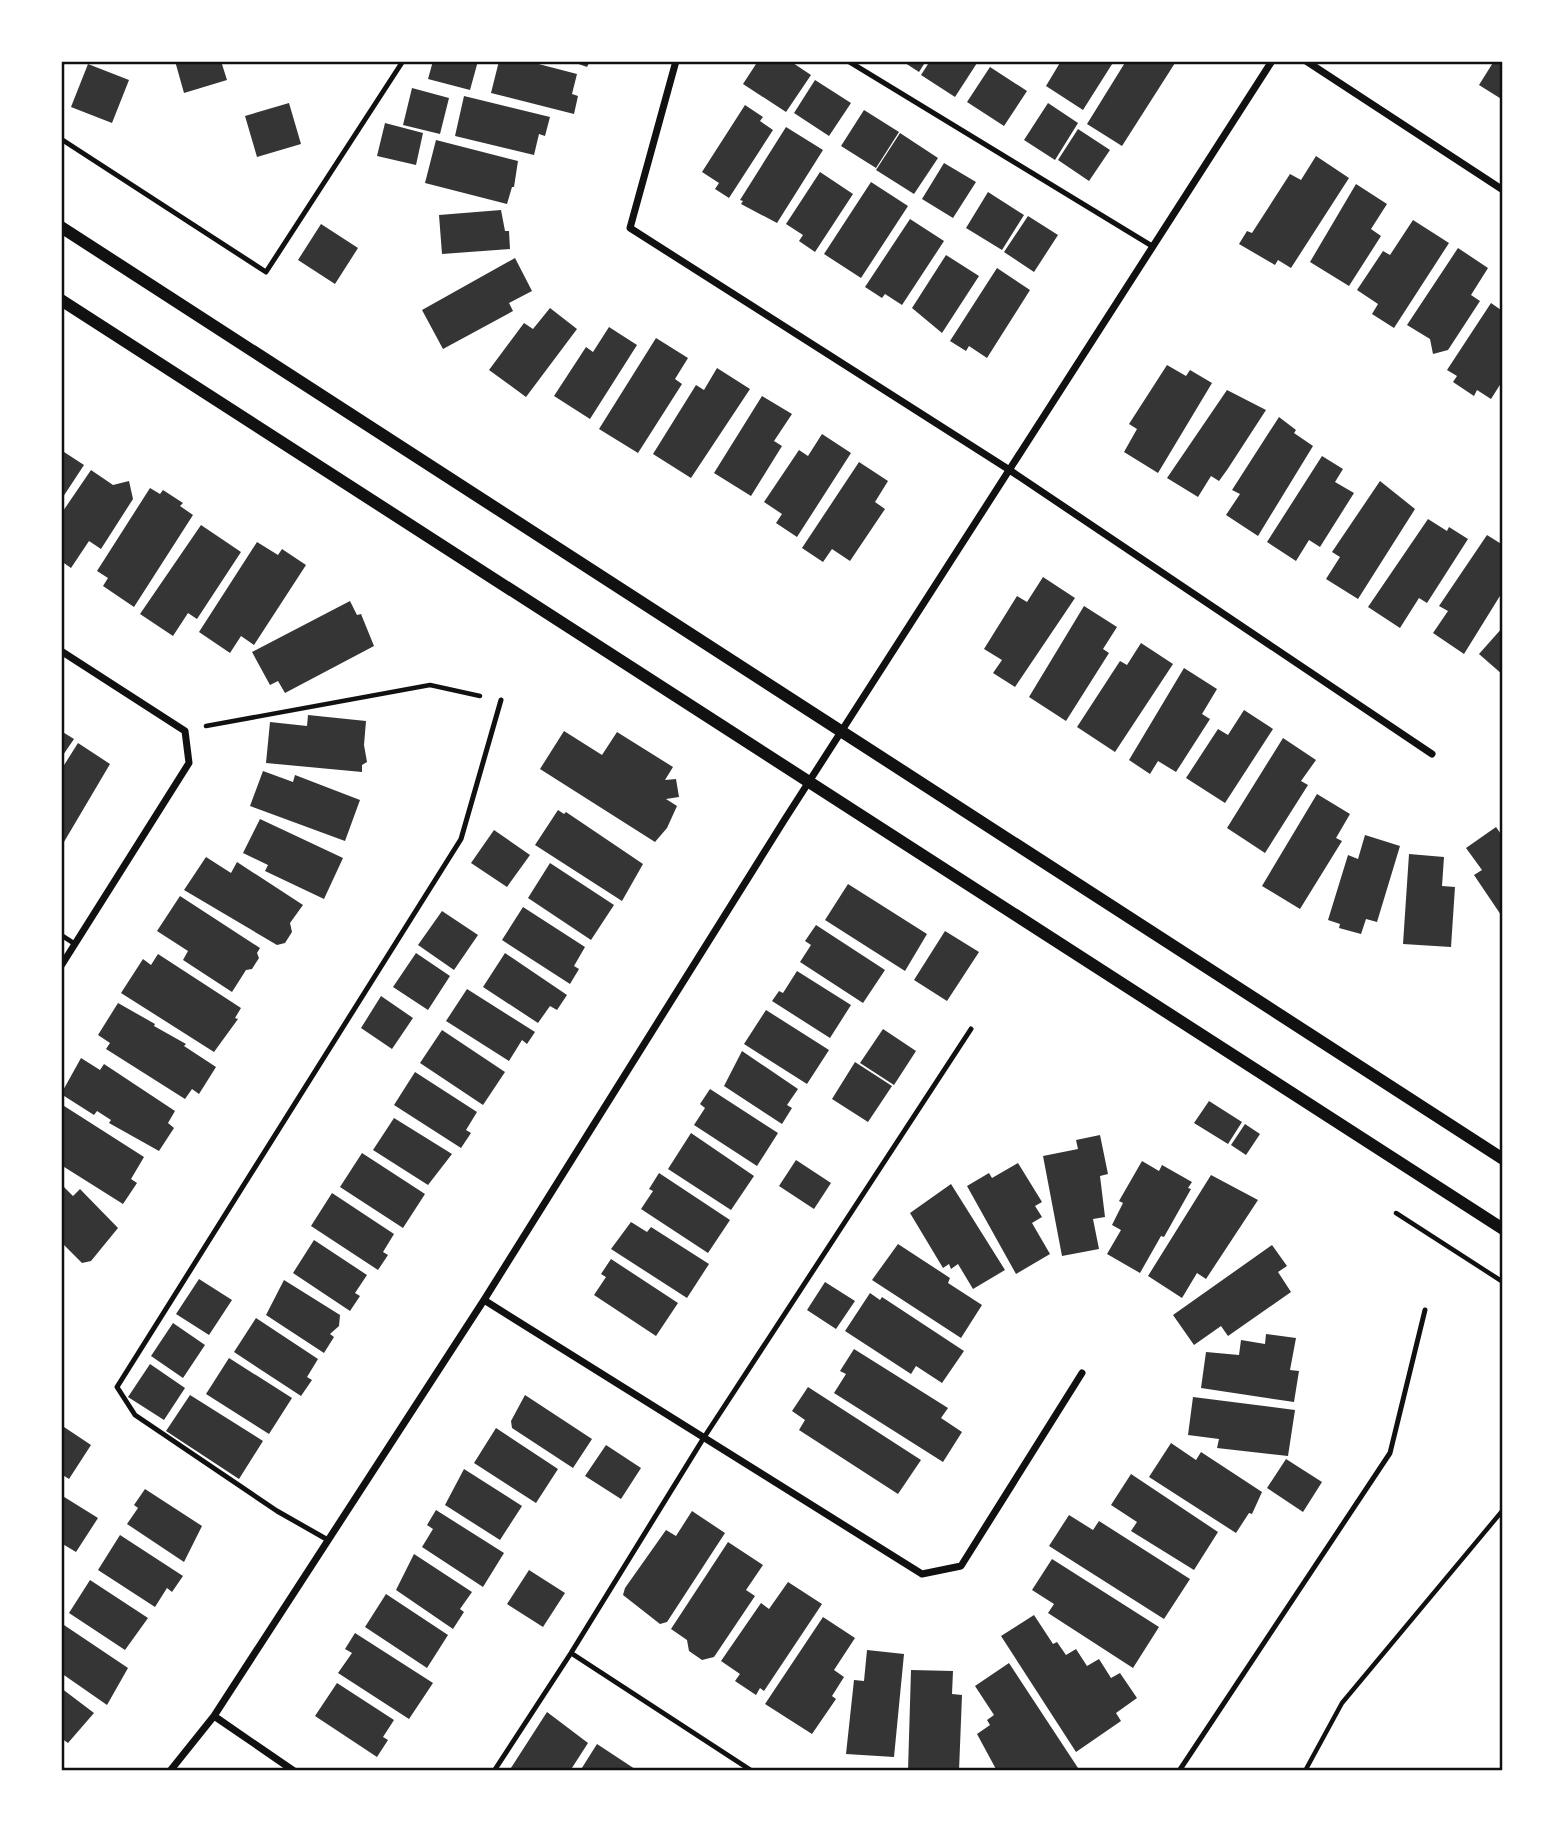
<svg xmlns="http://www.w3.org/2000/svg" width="1564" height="1832" font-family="Cabin,sans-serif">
<rect width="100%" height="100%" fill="#fff"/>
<!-- building -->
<path fill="#353535" d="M175,61H221L227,80L184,93Z
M433,61H478L470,90L428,79Z
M499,61H527L577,74L572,94L578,96L574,114L491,93Z
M570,61H590L587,67Z
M758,61H790L811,75L786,112L743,84Z
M902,61H926L919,72Z
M930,61H975L977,63L955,97L921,75Z
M1061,61H1114L1083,110L1046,86Z
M1126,61L1175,63L1122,146L1087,124Z
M1494,61H1503V100L1479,85Z
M88,64L129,80L112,123L71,107Z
M990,67L1027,91L1004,126L967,102Z
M815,80L851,103L829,136L794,113Z
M412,88L449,98L440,134L403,125Z
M464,96L550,117L545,136L539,134L534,155L455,136Z
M289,103L301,144L257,157L245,116Z
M1048,103L1078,123L1055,160L1024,140Z
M745,105L763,117L760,121L773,130L729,198L715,189L719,183L702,172Z
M864,110L899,132L876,168L841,146Z
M385,123L423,133L416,165L377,156Z
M786,127L823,150L777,223L741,204L743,201L740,200Z
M1078,129L1110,150L1089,181L1058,160Z
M900,133L938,158L914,194L876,170Z
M436,140L518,161L514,187H512L507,204L425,183Z
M1316,156L1349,178L1291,268L1278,260L1275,265L1239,244L1247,231L1252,233L1290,174L1301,180Z
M944,163L976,182L953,218L922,199Z
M820,172L853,194L815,252L799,241L803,235L786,224Z
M871,182L908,206L861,278L824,254Z
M1356,184L1387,204L1371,229L1381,236L1349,286L1310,262Z
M988,192L1024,215L1002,250L966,228Z
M501,210L505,231H509L510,249L442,254L439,215Z
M1028,216L1058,235L1034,272L1004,252Z
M910,219L944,241L902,305L885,294L882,298L865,287Z
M1413,220L1449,243L1394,328L1372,314L1378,304L1357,290L1383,251L1390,255Z
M321,224L358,248L335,284L298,260Z
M1458,248L1488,268L1471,295L1480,301L1448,350L1433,354L1430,339L1407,325Z
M946,255L979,276L942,333L912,308Z
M515,258L532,291L509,303L513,311L443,349L422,310Z
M997,268L1030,290L987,358L969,346L966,351L950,341Z
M1491,303L1501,310L1503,306V380L1491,399L1477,390L1474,396L1453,382L1457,376L1447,370Z
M550,308L577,329L526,397L489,370L524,323L533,329Z
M609,327L637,345L590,419L554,396L586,347L593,352Z
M656,338L688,358L675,379L682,384L638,453L599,429Z
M1167,365L1186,376L1190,370L1212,383L1158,473L1124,452L1137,429L1129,424Z
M717,368L750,389L691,478L653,454L696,385L704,390Z
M1227,390L1266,410L1227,470L1219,481L1211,476L1198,497L1167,478Z
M762,396L792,414L774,441L782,446L751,496L714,473Z
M1279,417L1296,430L1294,433L1313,446L1258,536L1226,515L1240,494L1232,490Z
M822,434L851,453L797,537L776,523L782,514L764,502L799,450L808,456Z
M61,450L84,465L61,500Z
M1322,456L1343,469L1335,482L1354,493L1320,547L1309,540L1296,561L1267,542Z
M859,462L888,481L875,502L885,509L850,561L832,549L823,562L802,548Z
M91,470L113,485L129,481L133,499L101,549L89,541L71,568L61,561V514Z
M1380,481L1415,509L1358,599L1326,579L1340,557L1332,552Z
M150,488L160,494L163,490L183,503L180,506L193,515L134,607L103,586L108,578L97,571Z
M1428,519L1447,531L1449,527L1468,539L1427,603L1419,598L1400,628L1368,607Z
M201,525L241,552L197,619L188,613L173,636L140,614Z
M1487,535L1503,545V591L1464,654L1433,633L1448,611L1439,606Z
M257,542L278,555L282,549L306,565L254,645L241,636L230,653L199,632Z
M1043,577L1075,598L1015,687L993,673L1002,660L984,649L1017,596L1027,602Z
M350,601L357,615L361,614L374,646L285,693L278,681L270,685L252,652Z
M1084,606L1117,627L1103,649L1109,653L1066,721L1029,697Z
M1503,627V675L1479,654Z
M1141,643L1173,664L1115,752L1077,727L1120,661L1127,665Z
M1184,668L1217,689L1202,714L1210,719L1176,772L1158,761L1150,774L1129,760Z
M1244,710L1273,729L1225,803L1186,778L1218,729L1228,735Z
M308,715L366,721L364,745L367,762L362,765V772L266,763L270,722L307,726Z
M61,731L74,739L61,758Z
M564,731L602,755L617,732L673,767L665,780L676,779L679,797L666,799L677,806L667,828L655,842L540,769Z
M1283,738L1316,760L1301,781L1308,785L1265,853L1227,828Z
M78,743L110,764L61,847V770Z
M263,771L293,782L295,775L360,800L345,841L250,806Z
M1317,794L1350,814L1336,838L1342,841L1300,909L1262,886Z
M558,810L564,814L566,812L643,864L622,901L535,845Z
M260,819L343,858L324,899L265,871L268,865L243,853Z
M1496,827L1503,837V918L1474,875L1482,870L1466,848Z
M494,830L530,855L507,887L471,863Z
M1365,835L1400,846L1377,922L1366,919L1361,934L1339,928L1340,924L1328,920L1348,855L1358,859Z
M1409,854L1444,857L1442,886L1455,887L1451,947L1403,944Z
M206,857L231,873L237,862L303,905L290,923L292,932L285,943L277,945L184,890Z
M550,863L614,905L591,940L528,898Z
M848,884L927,934L905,971L825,920Z
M180,896L260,948L257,953L259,958L252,969L246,970L232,992L183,960L188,951L157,931Z
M523,907L585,947L574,966L579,969L570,984L502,940Z
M442,911L478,935L454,970L418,945Z
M816,925L885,970L863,1003L800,962L811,945L805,941Z
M945,931L979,952L947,1001L914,980Z
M416,953L450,976L428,1010L393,987Z
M505,953L567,995L557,1010L550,1006L538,1023L483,987Z
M158,954L241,1008L235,1018L238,1019L214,1052L121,993L143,959L151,965Z
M797,971L851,1005L830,1038L772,1001L779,991L783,993Z
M467,989L535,1032L527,1044L522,1040L509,1061L446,1021Z
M381,996L413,1018L392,1049L361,1028Z
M118,1003L155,1024L154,1026L186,1044L184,1046L216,1067L199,1094L192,1089L185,1099L106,1049L110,1043L98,1035Z
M766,1010L829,1050L807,1084L744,1044Z
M883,1029L916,1051L894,1085L860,1063Z
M442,1030L505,1072L483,1105L420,1063Z
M742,1051L798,1089L787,1105L792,1108L782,1124L724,1086Z
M81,1058L100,1070L104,1064L175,1111L168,1123L174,1128L159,1151L109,1123L111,1120L97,1111L94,1115L61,1094Z
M855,1062L892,1086L868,1122L832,1099Z
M415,1072L477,1112L466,1130L471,1133L461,1148L394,1105Z
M710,1089L778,1133L757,1166L694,1125L705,1108L700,1104Z
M1209,1101L1242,1122L1228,1144L1194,1123Z
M61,1104L144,1157L131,1179L137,1183L123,1204L61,1165Z
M394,1118L452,1154L428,1185L373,1150Z
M1245,1124L1260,1134L1246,1155L1231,1145Z
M691,1133L754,1176L731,1210L668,1169Z
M1100,1135L1108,1174L1100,1176L1105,1217L1093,1219L1099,1249L1062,1256L1043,1156L1078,1149L1076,1140Z
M362,1153L425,1194L403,1228L340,1187Z
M796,1160L831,1183L814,1209L779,1186Z
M1142,1161L1159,1171L1162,1165L1192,1182L1188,1188L1191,1189L1164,1237L1161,1236L1140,1273L1107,1254L1121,1230L1112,1225L1123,1203L1119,1201Z
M1018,1163L1042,1202L1035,1206L1042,1217L1032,1223L1050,1254L1016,1274L967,1186L989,1173L992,1178Z
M659,1173L730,1220L708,1253L641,1209L653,1191L649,1189Z
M1211,1175L1258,1200L1206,1279L1197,1273L1182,1298L1148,1276Z
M61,1184L73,1196L80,1189L118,1228L91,1261L82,1263L61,1242Z
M951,1184L1005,1270L973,1289L958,1264L951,1269L949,1264L943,1268L910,1213Z
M332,1193L394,1234L383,1252L388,1255L378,1270L311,1226Z
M631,1222L647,1232L651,1227L709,1264L687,1298L611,1249Z
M314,1240L367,1275L355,1293L360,1296L350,1311L293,1273Z
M898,1244L950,1278L948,1283L982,1305L961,1338L872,1280Z
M1272,1245L1287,1266L1278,1272L1291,1292L1228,1336L1221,1326L1194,1345L1173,1315Z
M611,1259L678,1303L656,1336L594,1295L606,1277L601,1274Z
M199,1279L232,1300L209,1335L176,1314Z
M284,1280L340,1315L339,1326L330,1334L334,1337L324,1353L266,1315Z
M825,1282L855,1301L836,1329L807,1310Z
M870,1293L880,1300L882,1297L964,1351L942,1383L916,1366L911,1374L845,1331Z
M256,1318L318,1359L307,1377L312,1380L301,1396L234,1352Z
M173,1323L205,1345L183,1378L151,1356Z
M1266,1334L1296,1338L1290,1370L1299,1371L1294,1402L1201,1388L1206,1352L1239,1355L1241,1340L1265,1344Z
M854,1349L948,1408L941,1418L962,1432L943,1462L834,1393L846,1374L840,1371Z
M229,1358L292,1398L269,1434L206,1394Z
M150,1364L185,1388L164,1420L128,1397Z
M808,1387L921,1460L898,1494L799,1430L805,1420L792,1411Z
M190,1395L263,1441L239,1479L166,1431Z
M525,1395L592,1439L573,1468L512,1428L511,1421Z
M1193,1397L1295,1410L1288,1456L1217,1448L1219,1439L1188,1435Z
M61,1425L91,1445L69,1479L61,1474Z
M496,1428L558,1469L536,1503L474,1463Z
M1171,1443L1196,1460L1201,1452L1262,1492L1252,1514L1249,1513L1236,1533L1149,1477Z
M606,1445L641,1468L621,1499L585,1476Z
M1286,1459L1322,1482L1303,1512L1267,1488Z
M464,1469L522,1506L500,1540L445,1505Z
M1131,1474L1218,1532L1194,1570L1131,1531L1137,1522L1111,1505Z
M145,1489L202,1526L184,1562L127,1524L138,1508L134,1505Z
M61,1495L98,1518L76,1552L61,1543Z
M436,1510L504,1553L483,1587L422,1547L433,1529L427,1525Z
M692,1511L725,1533L667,1622L660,1624L623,1595L625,1588L666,1530L676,1536Z
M1069,1515L1093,1530L1099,1521L1190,1579L1164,1619L1049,1546Z
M120,1535L183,1576L172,1592L167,1588L155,1607L98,1570Z
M728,1542L763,1565L746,1590L755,1596L714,1657L702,1660L689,1651L687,1640L671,1629Z
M414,1554L472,1592L460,1609L464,1612L453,1629L396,1590Z
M1052,1559L1159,1627L1133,1668L1048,1613L1054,1604L1032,1590Z
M529,1570L565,1593L543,1627L507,1604Z
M90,1580L148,1618L125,1650L69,1613Z
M788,1582L822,1604L764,1691L760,1688L756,1695L735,1681L740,1674L721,1661L761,1603L769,1609Z
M386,1594L448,1635L427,1668L365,1627Z
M1034,1615L1053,1644L1057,1642L1066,1655L1076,1649L1087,1666L1099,1659L1111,1678L1120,1673L1137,1698L1116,1713L1121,1721L1076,1752L1001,1636Z
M823,1617L855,1638L834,1670L844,1677L832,1696L836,1699L812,1734L765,1704Z
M61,1623L128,1668L107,1705L61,1673Z
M355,1633L433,1683L409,1719L338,1673L352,1653L345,1649Z
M867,1650L904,1654L894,1757L846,1754L854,1680L864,1681Z
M1009,1663L1080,1771H997L977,1734L990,1725L987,1720L994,1715L975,1686Z
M911,1670L953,1671L952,1694L962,1695L959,1771H908Z
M337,1683L394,1720L383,1737L388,1740L377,1757L315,1716Z
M61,1688L94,1713L68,1743L61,1738Z
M547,1712L588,1743L570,1771H509Z
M597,1744L638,1771H580Z"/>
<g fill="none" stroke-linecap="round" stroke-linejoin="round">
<!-- path -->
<path stroke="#111" stroke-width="4.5" d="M206,726L430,685L480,696
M1396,1213L1503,1282
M1305,1771L1342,1703L1503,1510"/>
<!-- service -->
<path stroke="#111" stroke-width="5" d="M848,61L1152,246
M61,139L266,272L403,61
M61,935L75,944
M328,1540L277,1511L135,1415L117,1387L461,839L501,700
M571,1653L752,1771
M494,1771L571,1653L703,1439L971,1029
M1179,1771L1390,1453L1425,1310"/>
<!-- minor -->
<path stroke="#111" stroke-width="7" d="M676,61L630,228L1008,469L1432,754
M1306,61L1503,190
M61,651L185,731L189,763L61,966
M484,1300L922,1574L961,1566L1082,1373
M214,1716L294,1771
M170,1771L214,1716L484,1300L785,819L1272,61"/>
<!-- tertiary -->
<path stroke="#111" stroke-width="12" d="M61,227L1503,1159
M61,300L1503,1229"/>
</g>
<!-- border -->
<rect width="1564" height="1832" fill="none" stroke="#ffffff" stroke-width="126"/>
<rect x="63" y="63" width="1438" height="1706" fill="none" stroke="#111" stroke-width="2.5"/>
</svg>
